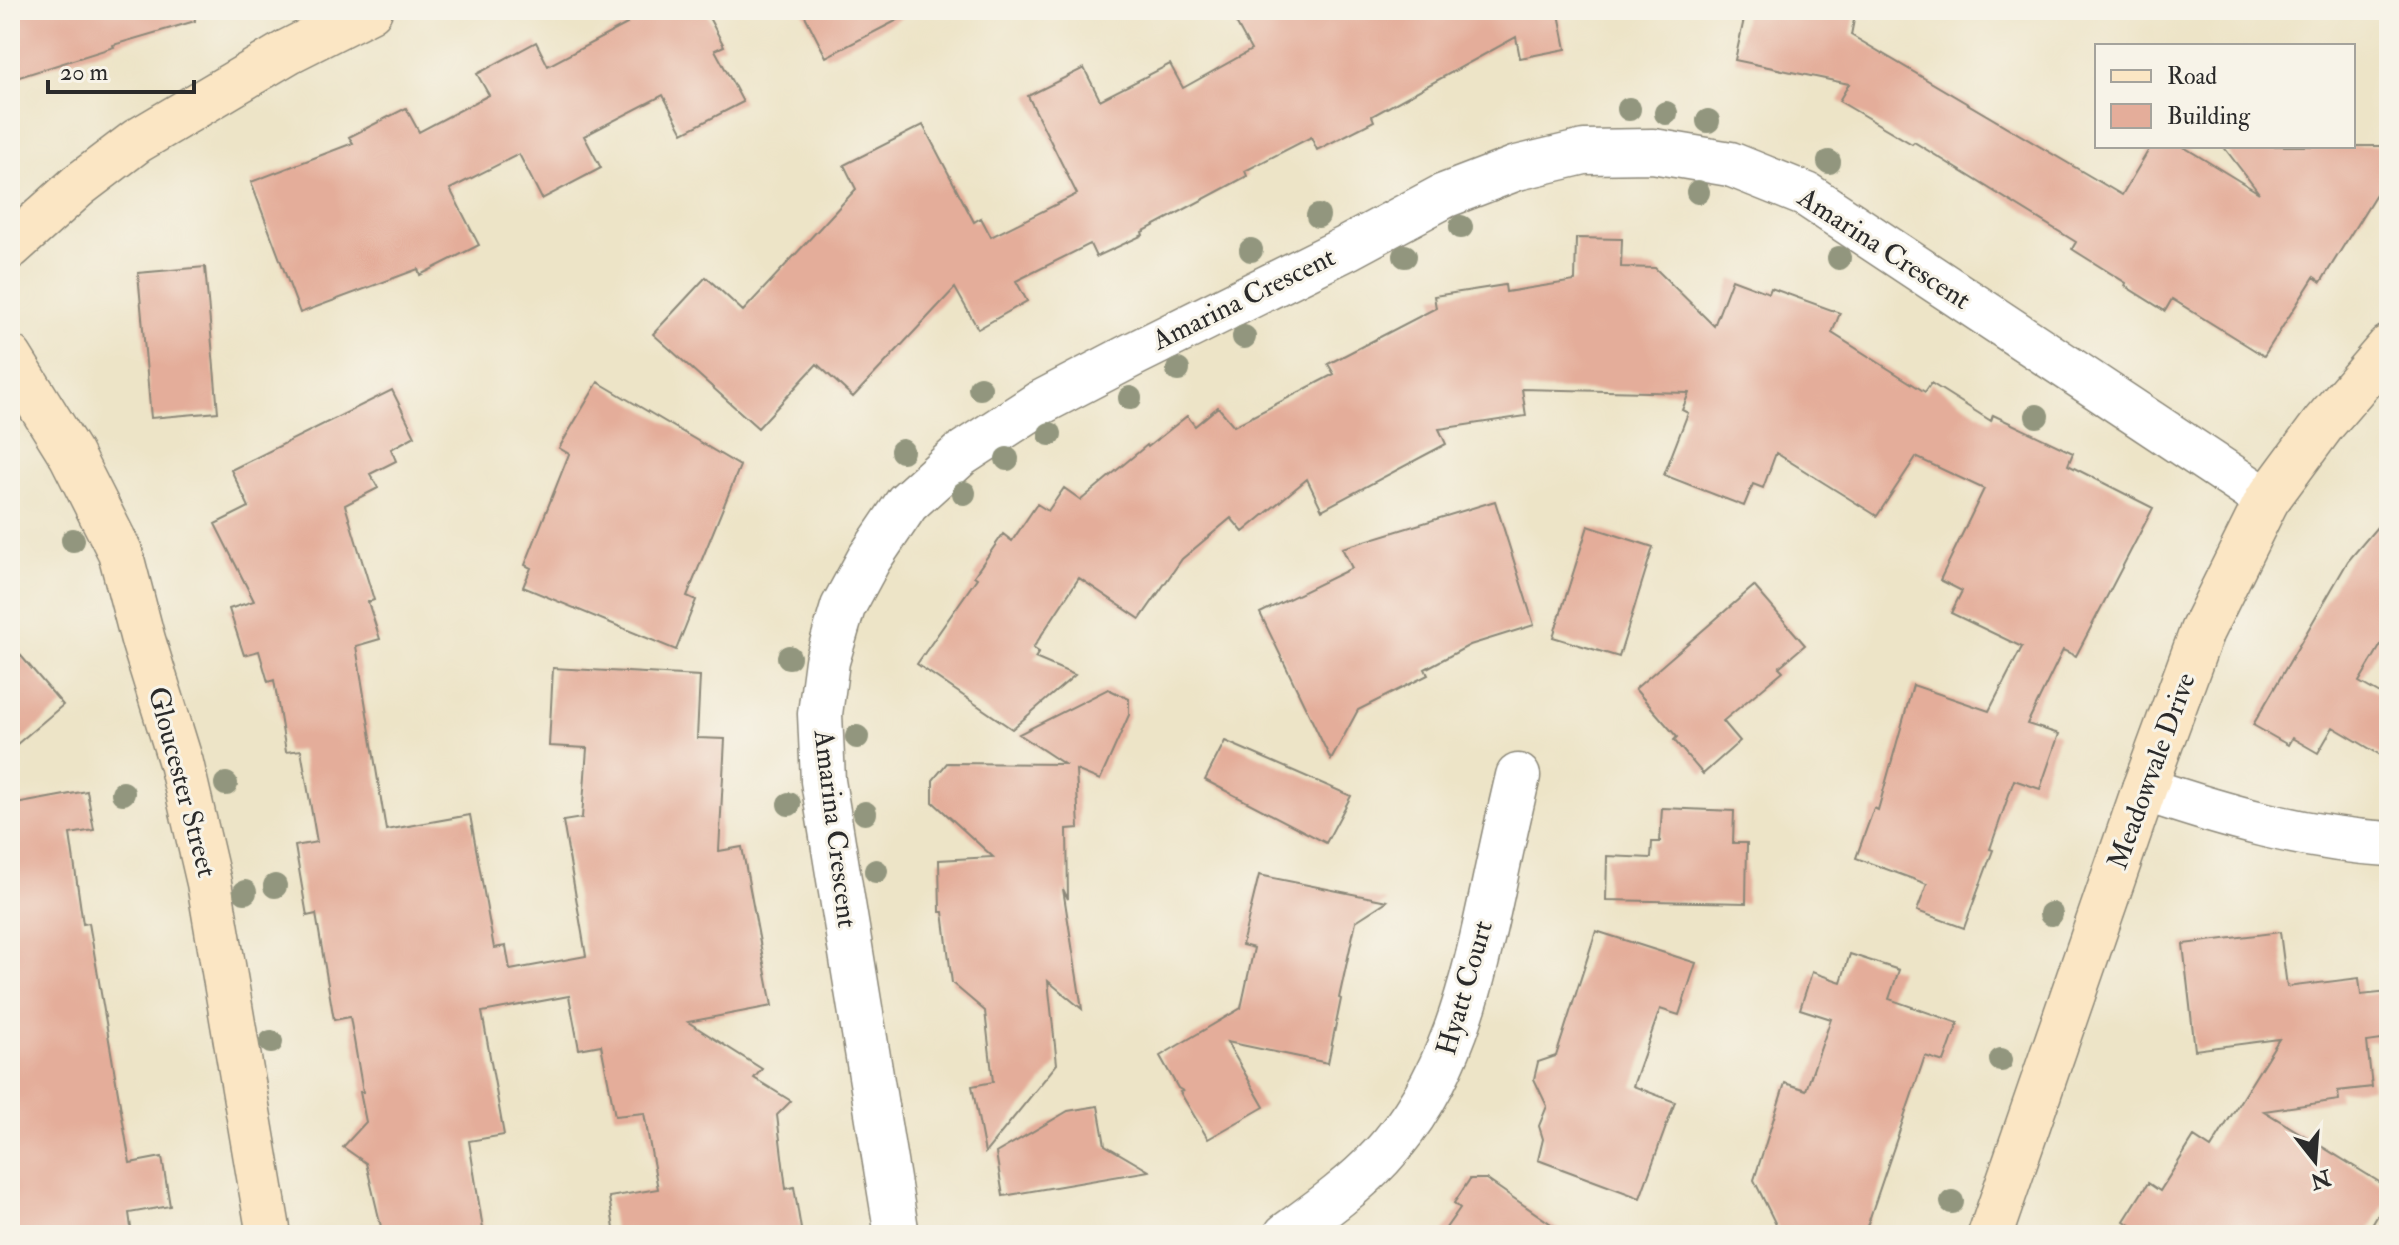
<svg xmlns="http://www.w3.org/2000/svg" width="2399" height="1245" font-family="'IM FELL Double Pica',serif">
<rect width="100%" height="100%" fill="#f7f3e8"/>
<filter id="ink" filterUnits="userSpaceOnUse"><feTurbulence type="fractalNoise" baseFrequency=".0125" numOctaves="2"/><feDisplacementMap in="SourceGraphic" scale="16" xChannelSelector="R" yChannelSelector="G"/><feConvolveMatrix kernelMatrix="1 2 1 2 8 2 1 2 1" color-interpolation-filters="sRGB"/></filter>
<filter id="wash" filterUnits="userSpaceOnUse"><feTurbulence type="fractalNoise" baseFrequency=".006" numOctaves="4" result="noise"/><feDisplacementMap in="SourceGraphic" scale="32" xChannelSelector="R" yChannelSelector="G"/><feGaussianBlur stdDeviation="1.8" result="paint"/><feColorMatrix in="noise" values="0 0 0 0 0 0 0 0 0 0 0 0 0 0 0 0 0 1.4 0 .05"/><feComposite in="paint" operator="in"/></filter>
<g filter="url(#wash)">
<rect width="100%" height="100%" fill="#ede4c7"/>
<g id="blocks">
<!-- building -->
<path fill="#e4ad9a" d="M10,10H194L195,21L113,45L114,47L10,80Z
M620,10H705L724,46L715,50L743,102L683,133L663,95L584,136L601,168L542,199L519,154L450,189L479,245L420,275L418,269L300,313L251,182L353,143L349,137L406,108L419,132L489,95L477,74L536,42L548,66L627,24Z
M802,10H917L826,57Z
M1229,10H1566L1559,14L1566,49L1520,58L1516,37L1372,116L1374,121L1317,150L1311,137L1245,171L1247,176L1142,232L1143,235L1096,257L1090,244L1016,281L1027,301L978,329L955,288L853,397L817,364L758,428L653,334L706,277L743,311L856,189L844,165L923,125L974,222L981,218L991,237L1077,194L1028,96L1084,68L1100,100L1170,64L1183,88L1251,50Z
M1746,10H1856L1851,35L2122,195L2151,146H2182L2259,193L2223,146H2389V173L2321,282L2314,277L2264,356L2172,299L2165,311L2125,286L2126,283L2072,249L2076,242L1914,142L1912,144L1839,101L1849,84L1735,60Z
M1576,238L1622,239L1621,267L1655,268L1714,326L1732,279L1769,293L1771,288L1840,313L1832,333L1925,392L1931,383L1991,421L1993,415L2073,453L2068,465L2153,508L2076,656L2063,650L2027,724L2059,734L2040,789L2014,780L1990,849L1993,850L1964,928L1917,911L1927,884L1856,858L1874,808L1878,810L1913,685L1989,711L2022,647L1951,613L1962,591L1940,580L1984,489L1916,457L1877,516L1776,453L1763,488L1753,484L1744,506L1664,475L1688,413L1682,410L1689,393L1522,389L1526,416L1439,429L1446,444L1322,510L1307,479L1243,532L1231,518L1182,559L1140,619L1079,578L1033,648L1039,652L1035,658L1075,675L1012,729L917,664L977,578L974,576L1003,534L1012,541L1037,504L1048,511L1064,488L1081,500L1147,445L1148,447L1187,416L1195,426L1218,407L1234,426L1334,374L1328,364L1436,308L1434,296L1505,285L1506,292L1575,281Z
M205,267L218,412L151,418L138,273Z
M598,382L740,466L687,596L696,600L676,650L523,587L531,568L525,565L569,454L559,448Z
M392,390L415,436L391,449L396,461L370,474L378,488L345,505L374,600L368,602L380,639L356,646L386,830L470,815L494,948L506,946L510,970L586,956L563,821L582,818L587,748L549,746L553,668L700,676L697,738L725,739L719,851L742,847L772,1006L688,1022L762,1069L754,1078L791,1101L777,1115L786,1189L794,1187L802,1235H686L685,1229L648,1235H615L609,1197L658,1189L644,1113L615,1116L601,1045L579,1049L569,996L482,1012L504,1135L469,1141L484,1235H383L366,1163L343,1147L366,1122L360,1092H363L350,1017L334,1020L316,914L307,916L295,846L317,842L301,750L286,752L274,680L268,682L259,651L244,655L229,609L254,601L215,524L249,507L231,470Z
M1495,501L1534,625L1470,645L1425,669L1428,675L1358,710L1331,760L1260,613L1352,568L1342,548Z
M2389,513V631L2359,682L2389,699V760L2333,727L2318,753L2292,738L2288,745L2253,725L2348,561Z
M1588,526L1653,547L1619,657L1553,637Z
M1754,586L1805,645L1779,667L1783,671L1723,721L1740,741L1703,774L1674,740L1677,737L1635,689Z
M10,643L63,705L10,750Z
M1108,689L1129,699V715L1100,780L1076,770L1079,828L1067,829L1068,899L1063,889L1082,1009L1048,981L1057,1064L985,1153L972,1086L993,1082L985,1011L952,983L943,912H940L939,860L993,857L933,802V780L947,763L1064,764L1019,734Z
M1225,741L1351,796L1326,843L1205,780Z
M87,791L94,830L70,834L83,924L89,923L130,1163L162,1157L170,1206L129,1213L132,1235H10V805Z
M1662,808L1734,811L1733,843H1747L1746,903L1606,900L1607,856L1651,858L1652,842H1660Z
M1259,875L1387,901L1356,921L1339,998L1341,999L1328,1063L1227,1042L1264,1107L1208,1139L1180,1092L1183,1091L1178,1088L1160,1056L1241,1008L1254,948L1242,945Z
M1596,931L1696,963L1679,1015L1660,1009L1633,1086L1675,1102L1640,1198L1538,1160L1543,1139L1539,1126L1547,1106L1534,1079L1538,1062L1556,1056Z
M2280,932L2287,987L2359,978L2361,995L2389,992V1039L2367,1042L2372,1087L2338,1091L2339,1100L2264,1111L2389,1188V1197L2366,1235H2148L2124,1221L2148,1183L2160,1191L2194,1137L2211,1148L2279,1039L2195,1050L2183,944Z
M1850,954L1899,970L1889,999L1958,1023L1944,1062L1925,1056L1864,1235H1781L1754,1180L1785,1083L1806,1090L1831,1019L1800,1009L1812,972L1841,982Z
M1098,1106L1105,1145L1149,1171L1003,1196L996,1153L1068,1111Z
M1470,1179H1486L1567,1235H1441L1460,1208L1454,1203Z"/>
</g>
</g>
<g filter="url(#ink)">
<use href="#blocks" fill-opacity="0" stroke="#8c8879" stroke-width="2"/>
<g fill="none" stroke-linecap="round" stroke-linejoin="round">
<defs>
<path id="street" d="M2144,789C2224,816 2304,839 2389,844
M897,1235L823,781L820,714L827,661L843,607L869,559L907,503L960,455L1040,403L1132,355L1347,248L1444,196L1517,168L1584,152L1653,151L1730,164L1807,195L2267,500
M1286,1235C1319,1211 1353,1187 1381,1157C1451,1081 1472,987 1493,889C1501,851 1509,814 1518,776"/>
<path id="secondary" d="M10,247L79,185L137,141L289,51L370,10
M10,357L71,455L120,552L143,640L181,763L209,883L269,1235
M1990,1235L2144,789L2202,631L2267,500L2324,423L2389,347"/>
</defs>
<!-- street casing -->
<use href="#street" stroke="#8c8879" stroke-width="47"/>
<!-- secondary casing -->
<use href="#secondary" stroke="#8c8879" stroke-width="47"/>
<!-- street -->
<use href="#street" stroke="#fff" stroke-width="44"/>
<!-- secondary -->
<use href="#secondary" stroke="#fbe6c4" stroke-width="44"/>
</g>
<!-- trees -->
<g fill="#92967e">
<circle cx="1629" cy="109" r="12"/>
<circle cx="1666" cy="113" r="12"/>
<circle cx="1708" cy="121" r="12"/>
<circle cx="1829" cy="162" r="12"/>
<circle cx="1698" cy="192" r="12"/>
<circle cx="1318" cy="216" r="12"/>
<circle cx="1461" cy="227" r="12"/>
<circle cx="1251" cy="250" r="12"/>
<circle cx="1405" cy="256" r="12"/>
<circle cx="1839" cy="258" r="12"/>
<circle cx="1244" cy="337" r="12"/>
<circle cx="1178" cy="370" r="12"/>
<circle cx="980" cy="388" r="12"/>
<circle cx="1130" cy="398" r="12"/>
<circle cx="2037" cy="416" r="12"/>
<circle cx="1050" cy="434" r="12"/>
<circle cx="902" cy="451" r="12"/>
<circle cx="1007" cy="459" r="12"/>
<circle cx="964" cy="493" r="12"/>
<circle cx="73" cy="540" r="12"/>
<circle cx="789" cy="657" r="12"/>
<circle cx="857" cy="737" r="12"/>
<circle cx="226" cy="784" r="12"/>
<circle cx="123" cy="793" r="12"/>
<circle cx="789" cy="804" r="12"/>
<circle cx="865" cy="813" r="12"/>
<circle cx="876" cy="871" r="12"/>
<circle cx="275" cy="886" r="12"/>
<circle cx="245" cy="892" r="12"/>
<circle cx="2051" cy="914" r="12"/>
<circle cx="271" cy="1042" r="12"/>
<circle cx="2001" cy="1060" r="12"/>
<circle cx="1952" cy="1202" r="12"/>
</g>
</g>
<g text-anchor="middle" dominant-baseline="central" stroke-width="6" stroke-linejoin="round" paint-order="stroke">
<!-- street labels -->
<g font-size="28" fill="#2b2b2b" stroke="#f7f3e8">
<text transform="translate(1884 249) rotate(33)">Amarina Crescent</text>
<text transform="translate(1244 299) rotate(-26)">Amarina Crescent</text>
<text transform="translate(2152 771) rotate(-70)">Meadowvale Drive</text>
<text transform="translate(182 782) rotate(75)">Gloucester Street</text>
<text transform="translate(835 829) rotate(83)">Amarina Crescent</text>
<text transform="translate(1465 988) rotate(-74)">Hyatt Court</text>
</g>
</g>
<!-- margin -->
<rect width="2399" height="1245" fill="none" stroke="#f7f3e8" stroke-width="40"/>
<!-- legend -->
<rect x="2095" y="44" width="260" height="104" fill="#f7f3e8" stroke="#a5a39c" stroke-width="2"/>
<rect x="2111" y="70" width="40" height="12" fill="#fbe6c4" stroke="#a5a39c" stroke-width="2"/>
<text x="2167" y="84" font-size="24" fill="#2b2b2b">Road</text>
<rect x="2111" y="104" width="40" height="24" fill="#e4ad9a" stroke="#a5a39c" stroke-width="2"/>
<text x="2167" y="124" font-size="24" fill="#2b2b2b">Building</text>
<!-- north arrow -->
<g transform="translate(2315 1161) rotate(163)" stroke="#f7f3e8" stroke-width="6" paint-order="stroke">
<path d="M0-6L14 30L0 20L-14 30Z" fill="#2b2b2b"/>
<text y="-12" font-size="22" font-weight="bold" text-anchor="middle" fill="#2b2b2b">N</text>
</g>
<!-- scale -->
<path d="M48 80v12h146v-12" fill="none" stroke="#2b2b2b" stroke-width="4"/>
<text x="60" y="80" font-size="24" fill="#2b2b2b" stroke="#f7f3e8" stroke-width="6" paint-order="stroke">20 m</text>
</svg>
